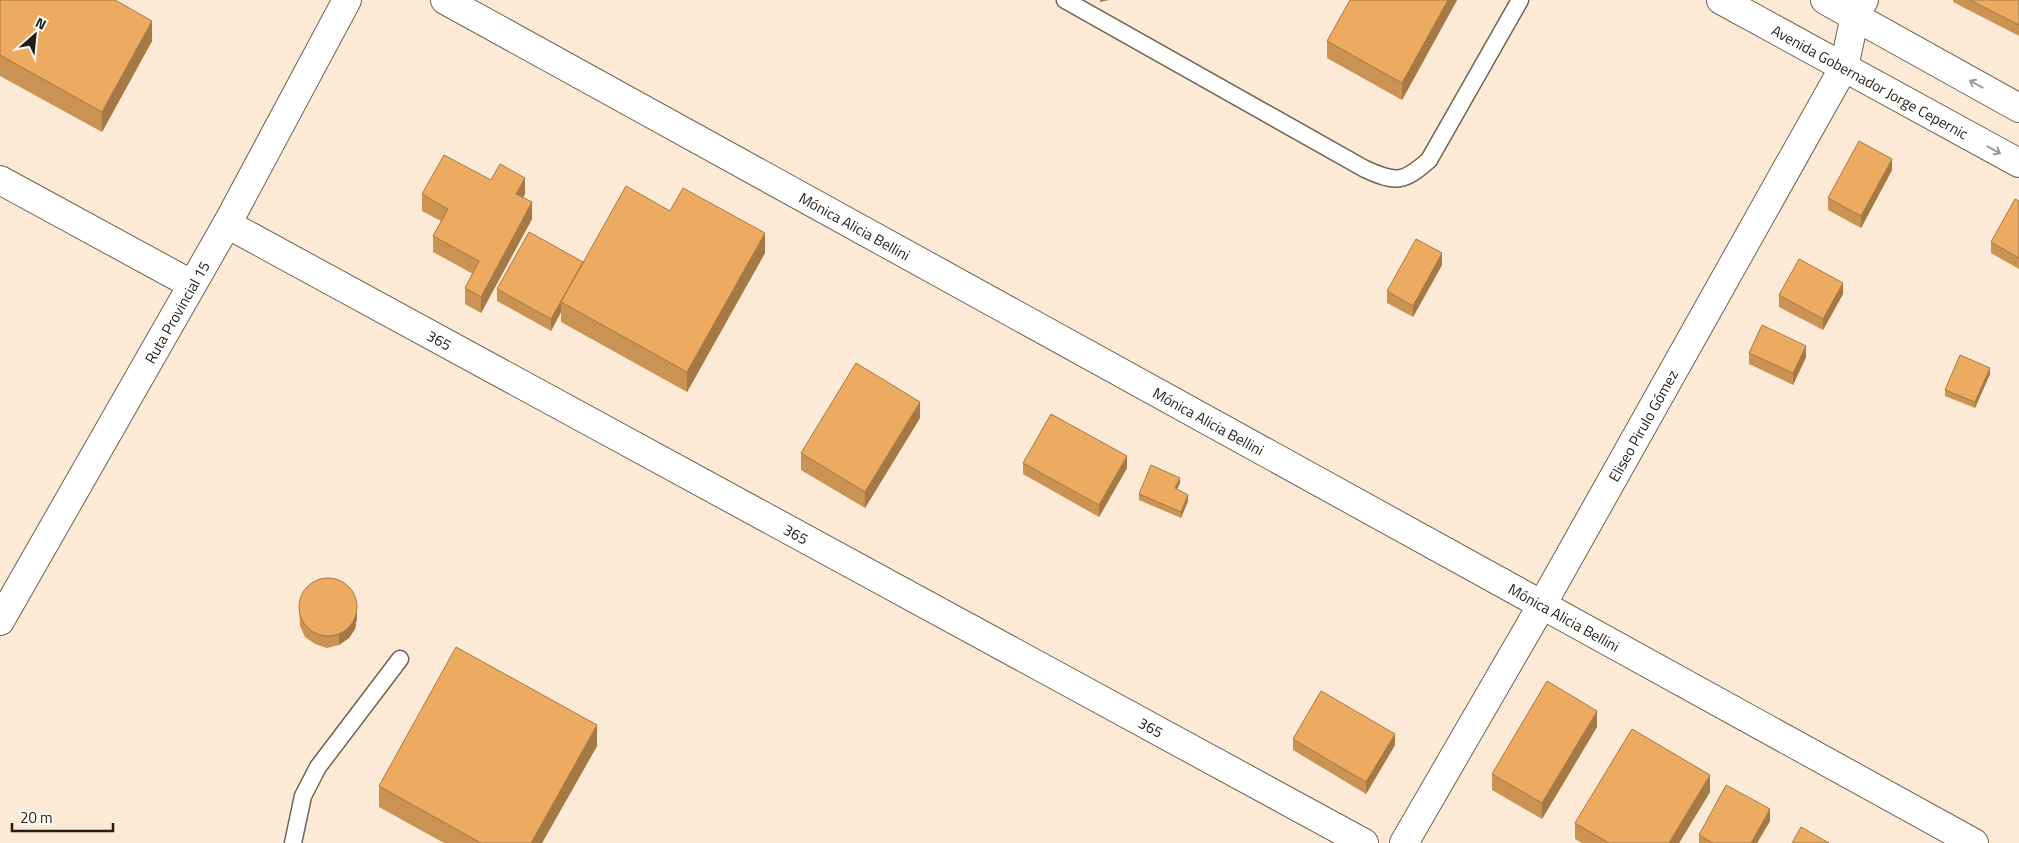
<svg xmlns="http://www.w3.org/2000/svg" width="2019" height="843" font-family="'Titillium Web',sans-serif">
<rect width="100%" height="100%" fill="#fce9d6"/>
<g fill="none" stroke-linecap="round" stroke-linejoin="round">
<defs>
<path id="service" d="M1065,0L1365,169C1396,183 1403,183 1429,160L1520,0
M293,843L303,796L318,767L400,659"/>
<g id="minor">
<path id="s1" d="M445,0L1974,843"/>
<path id="s2" d="M1721,0L2019,163"/>
<path d="M1825,0L2019,108"/>
<path d="M0,180L191,284"/>
<path id="s3" d="M227,224L1364,843"/>
<path id="s4" d="M1404,843L1543,603L1844,67L1855,16L1864,0"/>
</g>
<g id="secondary">
<path id="s5" d="M0,621L227,224L347,0"/>
</g>
</defs>
<!-- service casing -->
<use href="#service" stroke="#726251" stroke-width="19"/>
<!-- minor casing -->
<use href="#minor" stroke="#726251" stroke-width="30"/>
<!-- secondary casing -->
<use href="#secondary" stroke="#726251" stroke-width="30"/>
<!-- service -->
<use href="#service" stroke="#fff" stroke-width="16"/>
<!-- minor -->
<use href="#minor" stroke="#fff" stroke-width="28"/>
<!-- secondary -->
<use href="#secondary" stroke="#fff" stroke-width="28"/>
</g>
<!-- wall -->
<path fill="#cb9353" d="M0,0L152,41L102,132L0,76Z
M1457,0L1402,100L1327,58V41Z
M1953,0H2019V36L1953,2Z
M1892,170L1861,228L1828,210V198Z
M491,180L525,194L523,197L532,219L481,313L465,304V288L473,274L433,252V236L441,221L422,211V194Z
M2019,201V269L1991,253V242Z
M670,211L765,253L687,392L561,322V312L551,331L497,301V289L583,262Z
M1442,265L1413,317L1387,303V291Z
M1843,294L1823,330L1779,307V295Z
M1749,353L1806,357L1793,385L1749,364Z
M1990,374L1975,408L1945,396V390Z
M920,418L865,508L801,470V453Z
M1023,463L1127,468L1099,517L1023,474Z
M1180,483L1177,489L1188,501L1181,518L1139,500V494Z
M299,602L357,618L355,629L349,638L339,645L327,648L315,644L305,637L300,626Z
M1597,727L1542,819L1492,790V774Z
M1293,739L1395,745L1366,794L1293,750Z
M597,746L542,843H444L379,807V786Z
M1710,792L1679,843H1582L1575,839V823Z
M1770,821L1757,843H1699V835Z"/>
<!-- shaded-wall -->
<path fill="#a57844" d="M1100,0H1109L1100,2Z
M1448,0H1457L1402,100V83Z
M152,21V41L102,132V112Z
M1892,159V170L1861,228V216Z
M525,178V194L516,210V194Z
M532,202V219L481,313V297Z
M765,233V253L687,392V372Z
M1442,253V265L1413,317V306Z
M583,262L561,302V312L551,331V319Z
M1843,283V294L1823,330V319Z
M1806,346V357L1793,385V373Z
M1990,368V374L1975,408V402Z
M920,402V418L865,508V492Z
M1127,456V468L1099,517V505Z
M1180,478V483L1175,494V488Z
M1188,495V501L1181,518V512Z
M357,606V618L355,629L349,638L339,645V634Z
M1597,711V727L1542,819V803Z
M597,725V746L542,843H531Z
M1395,734V745L1366,794V782Z
M1710,775V792L1679,843H1669Z
M1770,809V821L1757,843H1751Z"/>
<!-- building -->
<path fill="#ecab61" stroke="#a57844" d="M0,0H115L152,21L102,112L0,55Z
M1350,0H1448L1402,83L1327,41Z
M1970,0H2019V25Z
M1859,141L1892,159L1861,216L1828,198Z
M444,155L491,180L500,164L525,178L516,194L532,202L481,297L465,288L479,261L433,236L448,209L422,194Z
M626,186L670,211L683,188L765,233L687,372L561,302Z
M2015,199L2019,201V258L1991,242Z
M529,232L583,262L551,319L497,289Z
M1416,239L1442,253L1413,306L1387,291Z
M1799,259L1843,283L1823,319L1779,295Z
M1762,325L1806,346L1793,373L1749,353Z
M1960,355L1990,368L1975,402L1945,390Z
M856,363L920,402L865,492L801,453Z
M1051,414L1127,456L1099,505L1023,463Z
M1151,465L1180,478L1175,488L1188,495L1181,512L1139,494Z
M299 607a29 29 0 1 1 58 0a29 29 0 1 1-58 0Z
M456,647L597,725L531,843H481L379,786Z
M1547,681L1597,711L1542,803L1492,774Z
M1321,691L1395,734L1366,782L1293,739Z
M1632,729L1710,775L1669,843H1609L1575,823Z
M1726,785L1770,809L1751,843H1713L1699,835Z
M1801,827L1829,843H1792Z"/>
<!-- one-way arrows -->
<defs><path id="oneway-shaft" d="M-6 0H5M1.5-3L5.5 0L1.5 3" fill="none" stroke-width="1.6" stroke-linecap="round" stroke-linejoin="round" transform="scale(1.25)"/></defs>
<g stroke="#9c9996">
<use href="#oneway-shaft" transform="translate(1976 84) rotate(-151)"/>
<use href="#oneway-shaft" transform="translate(1994 150) rotate(29)"/>
</g>
<g text-anchor="middle" dominant-baseline="central" stroke-width="5" stroke-linejoin="round" paint-order="stroke">
<!-- street labels -->
<g font-size="15" fill="#241d16" stroke="#fdf9f5">
<text stroke="none"><textPath href="#s2" startOffset="170">Avenida Gobernador Jorge Cepernic</textPath></text>
<text stroke="none"><textPath href="#s1" startOffset="468">Mónica Alicia Bellini</textPath></text>
<text stroke="none"><textPath href="#s5" startOffset="356">Ruta Provincial 15</textPath></text>
<text stroke="none"><textPath href="#s3" startOffset="242">365</textPath></text>
<text stroke="none"><textPath href="#s1" startOffset="872">Mónica Alicia Bellini</textPath></text>
<text stroke="none"><textPath href="#s4" startOffset="481">Eliseo Pirulo Gómez</textPath></text>
<text stroke="none"><textPath href="#s3" startOffset="648">365</textPath></text>
<text stroke="none"><textPath href="#s1" startOffset="1278">Mónica Alicia Bellini</textPath></text>
<text stroke="none"><textPath href="#s3" startOffset="1052">365</textPath></text>
</g>
</g>
<!-- north arrow -->
<g transform="translate(35 35) rotate(27)" stroke="#fdf9f5" stroke-width="4" paint-order="stroke">
<path d="M0-4L9 19L0 12L-9 19Z" fill="#241d16"/>
<text y="-8" font-size="14" font-weight="bold" text-anchor="middle" fill="#241d16">N</text>
</g>
<!-- scale -->
<path d="M12 823v8h101v-8" fill="none" stroke="#241d16" stroke-width="2.5"/>
<text x="20" y="823" font-size="15" fill="#241d16" stroke="#fdf9f5" stroke-width="4" paint-order="stroke">20 m</text>
</svg>
